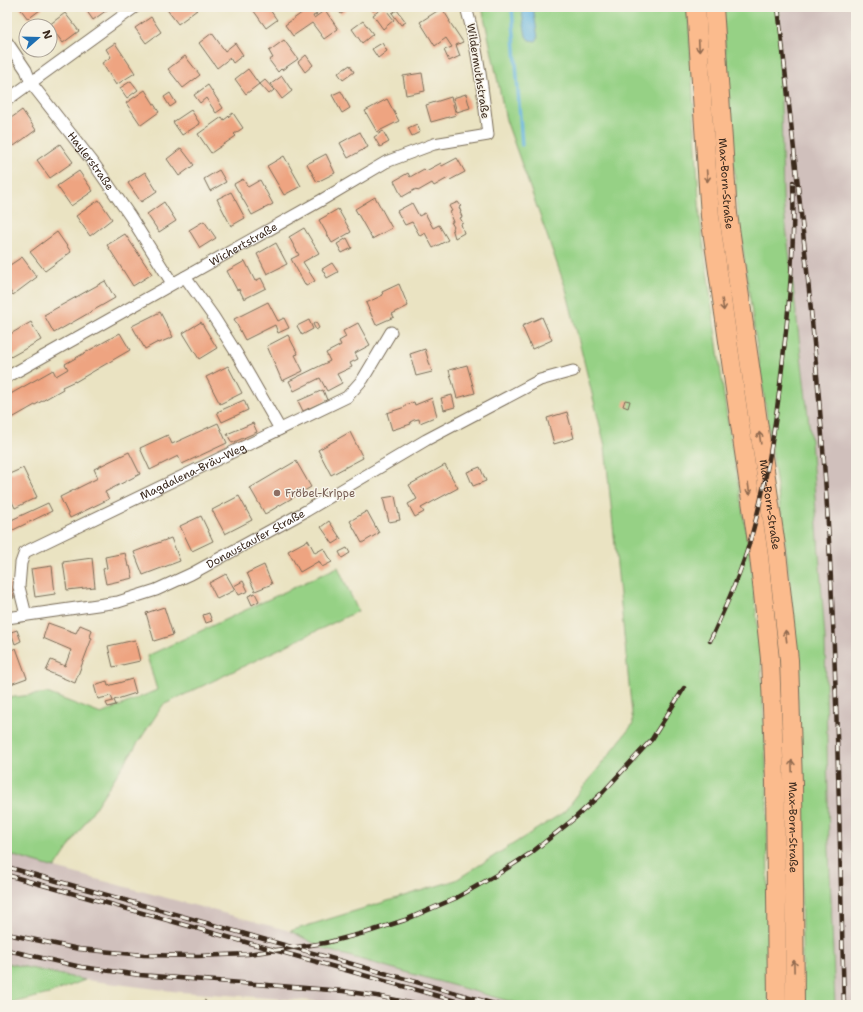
<svg xmlns="http://www.w3.org/2000/svg" width="863" height="1012" font-family="'Shantell Sans',sans-serif">
<rect width="100%" height="100%" fill="#f7f3e8"/>
<filter id="ink" filterUnits="userSpaceOnUse"><feTurbulence type="fractalNoise" baseFrequency=".025" numOctaves="2"/><feDisplacementMap in="SourceGraphic" scale="8" xChannelSelector="R" yChannelSelector="G"/><feConvolveMatrix kernelMatrix="1 2 1 2 8 2 1 2 1" color-interpolation-filters="sRGB"/></filter>
<filter id="wash" filterUnits="userSpaceOnUse"><feTurbulence type="fractalNoise" baseFrequency=".012" numOctaves="4" result="noise"/><feDisplacementMap in="SourceGraphic" scale="16" xChannelSelector="R" yChannelSelector="G"/><feGaussianBlur stdDeviation="0.9" result="paint"/><feColorMatrix in="noise" values="0 0 0 0 0 0 0 0 0 0 0 0 0 0 0 0 0 1.4 0 .05"/><feComposite in="paint" operator="in"/></filter>
<g filter="url(#wash)">
<rect width="100%" height="100%" fill="#eae3c2"/>
<!-- industrial -->
<path fill="#d0c0bc" d="M779,7H856V1005H835L829,849L825,638L811,441L783,201Z
M7,854L55,868L290,931L327,950L523,1005H358L344,1003L180,992L85,980L7,963Z"/>
<!-- green -->
<path fill="#96d185" stroke="#687e52" d="M482,7H688L700,218L726,411L751,560L761,661L767,783L769,1005H523L327,950L290,931L456,880L564,812L633,724L605,446L566,289L506,120Z
M722,7H779L783,201L811,441L825,638L829,849L835,1005H803L797,663L786,549L737,209Z
M338,567L358,611L163,705L55,868L7,854V698L47,693L101,714L157,690L147,656Z
M7,963L85,980L49,994L7,1004Z"/>
<!-- water -->
<path fill="#62b3dd" stroke="#4e6e7e" d="M521,7H533L538,38L536,41L529,40L526,36Z"/>
<g fill="none" stroke-linecap="round" stroke-linejoin="round">
<!-- stream -->
<path stroke="#62b3dd" stroke-width="3.5" d="M512,7L522,145"/>
</g>
<g id="blocks">
<!-- building -->
<path fill="#eea481" d="M19,7H44L28,19Z
M84,7H105L107,10L93,20Z
M165,7H195L197,10L178,24Z
M251,7H268L277,20L266,28Z
M287,7H298L291,12Z
M310,7H312L317,14L313,16L314,18L325,10L338,29L324,39L312,23L293,36L285,25Z
M336,7H351L341,14Z
M370,7H378L373,11Z
M384,7L394,20L383,29L373,15Z
M442,8L450,21H449L463,42L456,45L460,56L449,61L444,50L452,47L446,38L435,46L420,22Z
M397,10L406,22L401,25L392,13Z
M65,13L79,31L63,43L49,25Z
M151,17L161,32L146,43L135,28Z
M363,21L373,34L362,43L352,29Z
M212,33L225,51L235,43L243,55L233,63L230,58L217,68L199,43Z
M284,40L298,59L282,70L281,69L278,72L269,60L273,58L269,51Z
M115,43L135,73L116,85L102,63L111,57L106,49Z
M382,43L387,51L378,58L372,49Z
M306,55L313,65L305,72L298,62Z
M185,56L200,75L183,88L168,69Z
M350,65L354,72L343,80L338,73Z
M248,69L259,84L246,94L235,79Z
M422,73L425,91L406,95L403,76Z
M282,76L292,91L282,99L271,84Z
M265,80L274,90L269,94L260,84Z
M131,81L138,90L127,98L120,88Z
M208,85L223,108L216,113L206,98L200,103L194,95Z
M145,90L159,112L141,125L126,103Z
M341,91L350,108L342,113L332,95Z
M170,93L176,103L170,107L164,97Z
M466,94L470,108L457,112L453,98Z
M451,97L456,115L431,122L426,105Z
M387,99L399,121L377,132L365,111Z
M22,110L36,130L14,146L7,136V121Z
M191,110L200,124L182,135L173,122Z
M233,113L243,128L234,134L236,136L211,153L198,134L222,117L224,120Z
M417,124L420,132L412,136L408,128Z
M383,131L389,142L380,147L374,137Z
M360,132L368,147L348,158L340,143Z
M60,144L73,162L50,178L37,160Z
M181,148L194,165L179,176L167,159Z
M326,154L335,173L317,182L307,164Z
M284,156L301,186L284,195L267,166Z
M457,158L465,172L450,180L448,178L434,186L432,183L418,191L416,189L402,197L394,181L408,173L410,177L424,169L426,171L441,163L442,166Z
M219,170L226,182L210,191L204,179Z
M79,171L93,191L71,206L57,186Z
M145,172L157,191L141,202L128,183Z
M243,179L248,187L260,180L273,204L252,215L234,184Z
M231,192L245,218L231,226L217,199Z
M375,197L392,228L372,239L355,209Z
M99,200L112,219L90,236L76,216Z
M164,202L176,221L159,232L147,214Z
M458,202L461,206L459,207L461,212H460L462,217L460,218L463,223L461,224L464,233L455,238L452,228L454,227L451,222H453L451,217L452,216L450,212L452,211L449,206Z
M412,203L419,216L425,213L433,228L439,225L448,240L433,248L425,233L420,236L412,222L405,225L397,211Z
M338,209L351,232L332,243L319,220Z
M204,221L216,238L200,248L189,230Z
M304,228L319,253L303,262L315,281L306,286L291,259L299,255L289,237Z
M57,232L71,252L45,271L30,252Z
M125,234L152,274L133,286L107,245Z
M347,238L352,248L342,253L337,244Z
M276,243L287,264L267,274L257,254Z
M22,257L37,277L13,295L7,287V267Z
M245,261L255,281L261,278L266,288L244,299L239,289L237,290L227,271Z
M332,263L338,272L327,278L322,269Z
M105,281L115,298L54,333L44,315Z
M399,284L408,306L392,314L394,317L376,325L366,303L383,295L382,292Z
M268,302L278,321L284,318L289,328L278,333L275,325L245,340L234,319Z
M160,312L173,337L159,343L158,342L145,349L132,326Z
M542,317L552,340L532,349L522,326Z
M309,320L313,329L302,335L297,326Z
M31,322L41,340L7,359V336Z
M201,322L217,348L199,359L183,333Z
M316,322L319,328L316,330L313,324Z
M358,323L370,345L355,353L358,359L350,363L352,367L337,374L342,383L327,391L320,378L294,391L289,381L330,361L326,353L341,345L339,341L346,337L343,331Z
M120,333L130,350L75,382V381L62,387L63,389L7,421V396L53,370L56,376L68,369L65,364Z
M288,335L298,354L295,355L303,371L282,381L267,346Z
M425,349L432,372L416,376L410,354Z
M467,365L475,393L457,398L449,370Z
M228,366L242,393L220,404L206,377Z
M323,390L327,400L303,411L298,401Z
M452,395L455,407L444,410L441,398Z
M432,398L437,416L420,423L419,419L414,420L410,422L411,424L392,430L387,413L405,407V405L414,402L415,405Z
M244,400L248,410L222,422L217,412Z
M625,400L630,401L628,408L623,406Z
M567,412L574,438L554,444L547,418Z
M218,423L227,443L182,464L178,456L150,470L140,448L168,435L172,444Z
M253,423L257,432L232,443L227,434Z
M350,432L363,458L331,475L318,450Z
M129,452L140,474L105,492L109,499L70,518L60,497L98,478L94,469Z
M296,461L311,487L265,514L250,488Z
M445,465L458,488L421,508L424,512L415,517L408,504L417,499L409,485Z
M480,467L486,481L473,486L467,472Z
M23,468L37,497L15,508L7,491V475Z
M239,496L252,520L225,534L212,510Z
M395,496L400,520L389,522L383,498Z
M48,503L52,511L9,532L7,528V522Z
M367,511L379,533L362,543L350,521Z
M201,516L213,541L192,551L180,526Z
M329,521L341,539L333,544L321,527Z
M171,538L180,561L143,575L134,552Z
M308,540L315,553L324,548L332,562L322,567L319,561L300,572L288,551Z
M347,548L350,553L342,558L339,552Z
M125,553L128,566H130L133,578L106,584L103,569L107,568L105,557Z
M92,558L95,587L67,590L63,562Z
M264,565L272,584L255,591L247,573Z
M52,566L55,594L35,597L31,569Z
M226,574L235,590L217,599L209,583Z
M7,575H8L14,598L7,599Z
M243,581L248,591L239,595L234,586Z
M255,593L259,601L252,605L248,596Z
M164,607L173,635L154,641L146,613Z
M209,613L212,621L206,623L203,615Z
M48,623L76,633L80,625L92,630L90,637L92,638L75,683L46,671L51,660L65,666L71,650L43,638Z
M17,630L21,641L15,644L11,632Z
M135,640L140,661L113,667L108,646Z
M16,648L27,678L8,685L7,652Z
M132,679L136,693L114,700L116,705L108,707L106,703L113,701L111,696L98,699L94,685L107,681L108,686Z
M205,1000L208,1005H196Z"/>
</g>
</g>
<g filter="url(#ink)">
<use href="#blocks" fill-opacity="0" stroke="#786b57" stroke-width="1"/>
<g fill="none" stroke-linecap="round" stroke-linejoin="round">
<defs>
<g id="minor">
<path id="s1" d="M7,42L26,70L31,83L92,161L130,216L172,283"/>
<path d="M7,100L135,7"/>
<path d="M185,277L213,316L237,354L280,429"/>
<path id="s2" d="M7,377L320,201L386,162L434,144L488,135C483,92 478,49 466,7"/>
<path id="s3" d="M26,615L19,587L21,563L25,552L347,397L363,379L391,332"/>
<path id="s4" d="M7,618L118,602L156,590L191,574L306,511L426,440L540,380L573,371"/>
</g>
<g id="primary">
<path d="M696,7L710,216L759,556L770,659L775,781L777,1005"/>
<path id="s5" d="M714,7L728,214L777,553L789,660L793,783L795,1005"/>
</g>
</defs>
<!-- minor casing -->
<use href="#minor" stroke="#786b57" stroke-width="13"/>
<!-- primary casing -->
<use href="#primary" stroke="#786b57" stroke-width="20"/>
<!-- minor -->
<use href="#minor" stroke="#fff" stroke-width="11"/>
<!-- primary -->
<use href="#primary" stroke="#fbbb8d" stroke-width="18"/>
<defs>
<path id="rail" d="M778,7C795,159 813,310 824,462C837,643 839,824 844,1005
M710,641C726,606 742,571 752,534C768,477 777,417 783,358C790,300 795,241 793,182
M7,867L498,1005
M7,875L470,1005
M7,934L79,949L144,955L198,956L248,954L325,943L368,932L405,920L456,898L498,874L531,853L575,818L603,792L652,739L684,688
M7,950L81,967L140,975L343,991L377,996L419,1005"/>
</defs>
<!-- rail casing -->
<use href="#rail" stroke="#3b2a1e" stroke-width="4.5"/>
<!-- rail -->
<use href="#rail" stroke="#f7f3e8" stroke-width="3" stroke-dasharray="9" stroke-linecap="butt"/>
</g>
<!-- one-way arrows -->
<defs><path id="oneway-shaft" d="M-6 0H5M1.5-3L5.5 0L1.5 3" fill="none" stroke-width="1.6" stroke-linecap="round" stroke-linejoin="round"/></defs>
<g stroke="#916b50">
<use href="#oneway-shaft" transform="translate(699 46) rotate(87)"/>
<use href="#oneway-shaft" transform="translate(707 176) rotate(86)"/>
<use href="#oneway-shaft" transform="translate(723 305) rotate(82)"/>
<use href="#oneway-shaft" transform="translate(760 438) rotate(-98)"/>
<use href="#oneway-shaft" transform="translate(749 489) rotate(82)"/>
<use href="#oneway-shaft" transform="translate(786 636) rotate(-97)"/>
<use href="#oneway-shaft" transform="translate(792 766) rotate(-92)"/>
<use href="#oneway-shaft" transform="translate(794 966) rotate(-91)"/>
</g>
</g>
<!-- markers -->
<circle fill="#8d6e63" stroke="#f7f3e8" stroke-width="1.5" cx="277" cy="493" r="4"/>
<g text-anchor="middle" dominant-baseline="central" stroke-width="3" stroke-linejoin="round" paint-order="stroke">
<!-- street labels -->
<g font-size="11" fill="#3b2a1e" stroke="#f7f3e8">
<text transform="translate(478 71) rotate(81)">Wildermuthstraße</text>
<text stroke="none"><textPath href="#s1" startOffset="146">Haylerstraße</textPath></text>
<text stroke="none"><textPath href="#s5" startOffset="177">Max-Born-Straße</textPath></text>
<text stroke="none"><textPath href="#s2" startOffset="271">Wichertstraße</textPath></text>
<text stroke="none"><textPath href="#s3" startOffset="251">Magdalena-Bräu-Weg</textPath></text>
<text stroke="none"><textPath href="#s5" startOffset="501">Max-Born-Straße</textPath></text>
<text stroke="none"><textPath href="#s4" startOffset="264">Donaustaufer Straße</textPath></text>
<text stroke="none"><textPath href="#s5" startOffset="825">Max-Born-Straße</textPath></text>
</g>
<!-- education labels -->
<g font-size="11" fill="#785e54" stroke="#f7f3e8" text-anchor="start">
<text x="285" y="493">Fröbel-Krippe</text>
</g>
</g>
<!-- margin -->
<rect width="863" height="1012" fill="none" stroke="#f7f3e8" stroke-width="24"/>
<!-- north arrow -->
<g transform="translate(38 38) rotate(70)"><circle r="19" fill="#f7f3e8" stroke="#aca397"/>
<path d="M0-3L7 15L0 10L-7 15Z" fill="#1f6fb2"/>
<text y="-6" font-size="11" font-weight="bold" text-anchor="middle" fill="#3b2a1e">N</text>
</g>
</svg>
